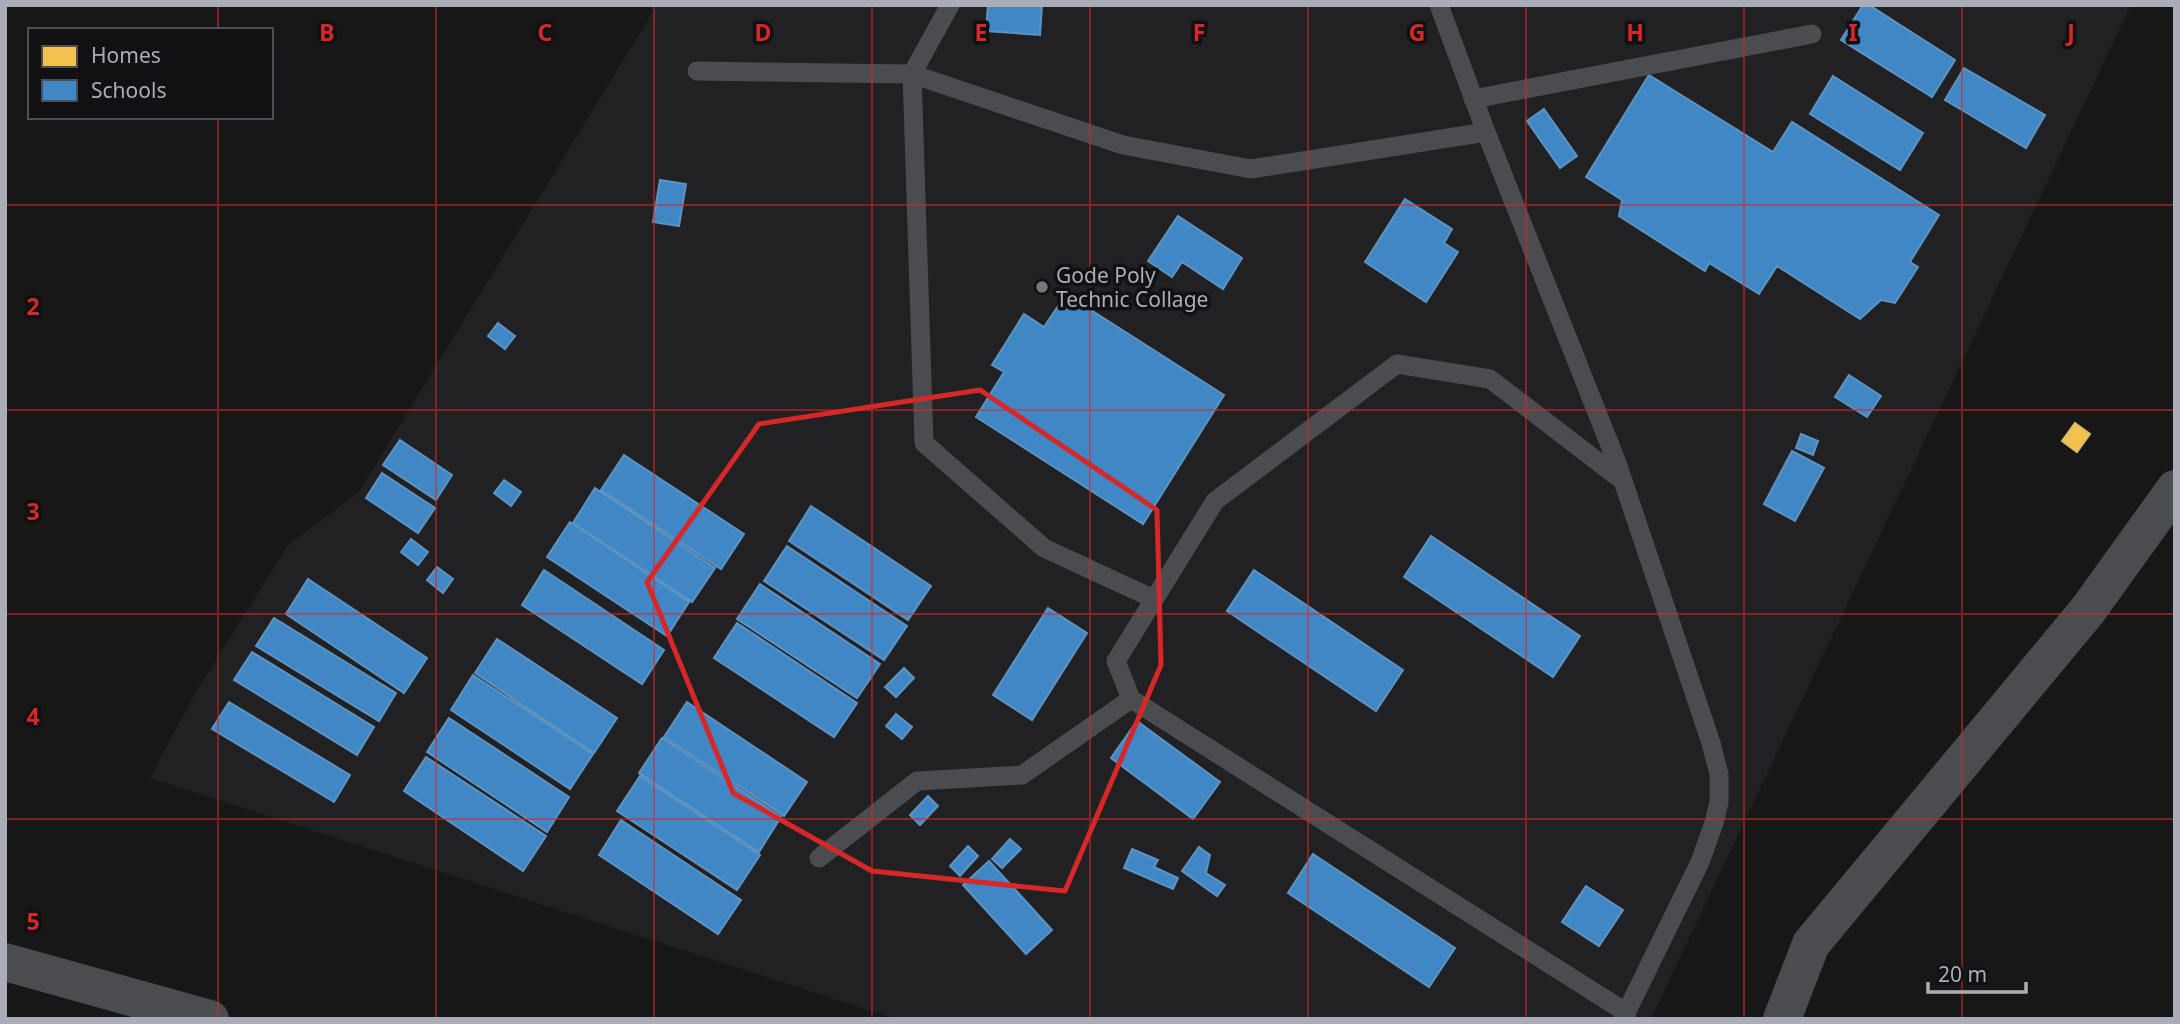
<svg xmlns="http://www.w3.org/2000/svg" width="2180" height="1024" font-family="'Noto Sans',sans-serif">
<rect width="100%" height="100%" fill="#171717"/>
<!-- built -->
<path fill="#212123" d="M657,5H2131L1651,1019H896L150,778L195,693L288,545L358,493Z"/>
<!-- homes -->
<path fill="#f2c14e" stroke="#dcbb6e" stroke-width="2" d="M2075,423L2090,434L2077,452L2062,441Z"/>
<!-- schools -->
<path fill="#3f88c5" stroke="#5e93c1" stroke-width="2" d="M988,5H1042L1040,35L986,31Z
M1863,5H1869L1955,60L1932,97L1841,40Z
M1964,68L2045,115L2026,148L1945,100Z
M1649,75L1773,152L1792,122L1939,215L1910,262L1918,267L1895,303L1881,300L1860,319L1777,266L1759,294L1709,263L1705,271L1619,216L1622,200L1586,177Z
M1833,76L1923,133L1900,170L1810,114Z
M1544,109L1577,156L1560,168L1527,121Z
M660,180L686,184L679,226L653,222Z
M1405,199L1452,229L1444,243L1458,252L1426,302L1365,262Z
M1178,216L1242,258L1223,289L1182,262L1172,277L1148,261Z
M1066,294L1224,395L1143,524L976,417L1004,372L992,365L1024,314L1044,327Z
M498,323L515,336L505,349L488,336Z
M1849,375L1881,396L1867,417L1835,397Z
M1801,434L1818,441L1813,455L1796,448Z
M400,440L452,475L436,500L383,465Z
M1792,451L1824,468L1795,521L1764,504Z
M624,455L744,534L721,569L601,490Z
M382,473L435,508L418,533L366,498Z
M504,480L521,492L511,506L494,493Z
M595,488L715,568L692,602L573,523Z
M811,506L931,586L908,620L789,541Z
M570,522L689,602L667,636L547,557Z
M1431,536L1580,636L1553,677L1404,577Z
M411,539L428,552L418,565L401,552Z
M787,546L907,626L884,660L764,581Z
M437,567L453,579L443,593L427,580Z
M544,570L664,650L642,684L522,605Z
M1254,570L1403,670L1376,711L1227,611Z
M308,579L427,658L404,693L286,614Z
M760,584L880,664L857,698L737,619Z
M1048,608L1087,633L1032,720L993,695Z
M274,618L396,693L379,721L256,646Z
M737,623L857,703L834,737L714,658Z
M497,639L617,718L594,753L475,673Z
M252,652L374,727L357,755L234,680Z
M904,668L914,678L896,697L885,687Z
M473,675L593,754L570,789L451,710Z
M229,702L350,775L334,802L212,729Z
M687,702L807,782L784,816L664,737Z
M896,714L912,727L902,739L886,726Z
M449,718L569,797L547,832L427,752Z
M1137,721L1220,782L1193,819L1111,758Z
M662,738L781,817L759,852L639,773Z
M426,757L546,836L523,871L404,791Z
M640,776L760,855L737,890L617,811Z
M928,796L938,806L920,825L910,815Z
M621,820L741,900L718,934L599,855Z
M1010,839L1021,849L1002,868L992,859Z
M968,846L978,856L960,876L950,866Z
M1199,847L1210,855L1206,873L1225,885L1217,896L1182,871Z
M1132,849L1158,860L1154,867L1178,878L1173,889L1124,868Z
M1313,854L1455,948L1429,987L1288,893Z
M989,861L1052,930L1026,954L963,885Z
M1586,886L1623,910L1599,946L1562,922Z"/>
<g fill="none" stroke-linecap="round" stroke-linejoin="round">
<!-- service -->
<path stroke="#4b4c50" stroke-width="19" d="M950,5L912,74L924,443L1044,548L1154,599
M1439,5L1486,132
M697,71L912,74L1123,145L1251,169L1486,132L1617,463L1711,743L1719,774V802L1714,823L1700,862L1623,1019
M1473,99L1812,34
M1623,481L1490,379L1397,364L1215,501L1116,661L1131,699L1627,1013
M819,858L917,781L1022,775L1131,699"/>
<!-- minor -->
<path stroke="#4b4c50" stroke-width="38" d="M1782,1019L1811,944L2088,610L2175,489"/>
<!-- tertiary -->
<path stroke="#4b4c50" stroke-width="38" d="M5,962L210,1019"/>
</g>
<!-- marked area -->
<path fill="none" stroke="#d62828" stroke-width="5" stroke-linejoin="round" d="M980,390L1157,510L1161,665L1065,891L872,871L733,793L647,582L759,424Z"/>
<!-- grid -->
<path fill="none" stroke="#d62828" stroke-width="2" stroke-opacity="0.55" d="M218,5V30M436,5V1019M654,5V1019M872,5V1019M1090,5V1019M1308,5V1019M1526,5V1019M1744,5V1019M1962,5V1019M218,117V1019M5,205H2175M5,410H2175M5,614H2175M5,819H2175"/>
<!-- markers -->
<circle fill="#757880" stroke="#111113" stroke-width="2.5" cx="1042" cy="287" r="7"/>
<g text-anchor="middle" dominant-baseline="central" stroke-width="7" stroke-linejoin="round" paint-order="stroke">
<!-- poi labels -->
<g font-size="21" fill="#a8adb8" stroke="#111113" text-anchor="start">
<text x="1056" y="275">Gode Poly<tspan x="1056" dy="24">Technic Collage</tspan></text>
</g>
</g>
<g font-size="23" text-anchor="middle" font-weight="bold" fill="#d62828" stroke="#111113" stroke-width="7" stroke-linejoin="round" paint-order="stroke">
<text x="327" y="41">B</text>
<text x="545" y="41">C</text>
<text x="763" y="41">D</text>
<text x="981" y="41">E</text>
<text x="1199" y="41">F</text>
<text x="1417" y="41">G</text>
<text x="1635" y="41">H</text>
<text x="1853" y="41">I</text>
<text x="2071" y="41">J</text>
<text x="33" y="315">2</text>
<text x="33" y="520">3</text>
<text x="33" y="725">4</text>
<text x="33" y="930">5</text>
</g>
<!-- border -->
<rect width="2180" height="1024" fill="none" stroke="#a8adb8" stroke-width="14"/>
<!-- legend -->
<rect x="28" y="28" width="245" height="91" fill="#111113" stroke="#4d4f55" stroke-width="2"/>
<rect x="42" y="46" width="35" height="21" fill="#f2c14e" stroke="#4d4f55" stroke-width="2"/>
<text x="91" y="63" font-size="21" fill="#a8adb8">Homes</text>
<rect x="42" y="80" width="35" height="21" fill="#3f88c5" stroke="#4d4f55" stroke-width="2"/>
<text x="91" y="98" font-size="21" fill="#a8adb8">Schools</text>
<!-- scale -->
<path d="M1928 982v10h98v-10" fill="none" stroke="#a8adb8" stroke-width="3.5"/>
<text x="1938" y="982" font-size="21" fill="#a8adb8" stroke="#111113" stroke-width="5" paint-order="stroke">20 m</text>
</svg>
